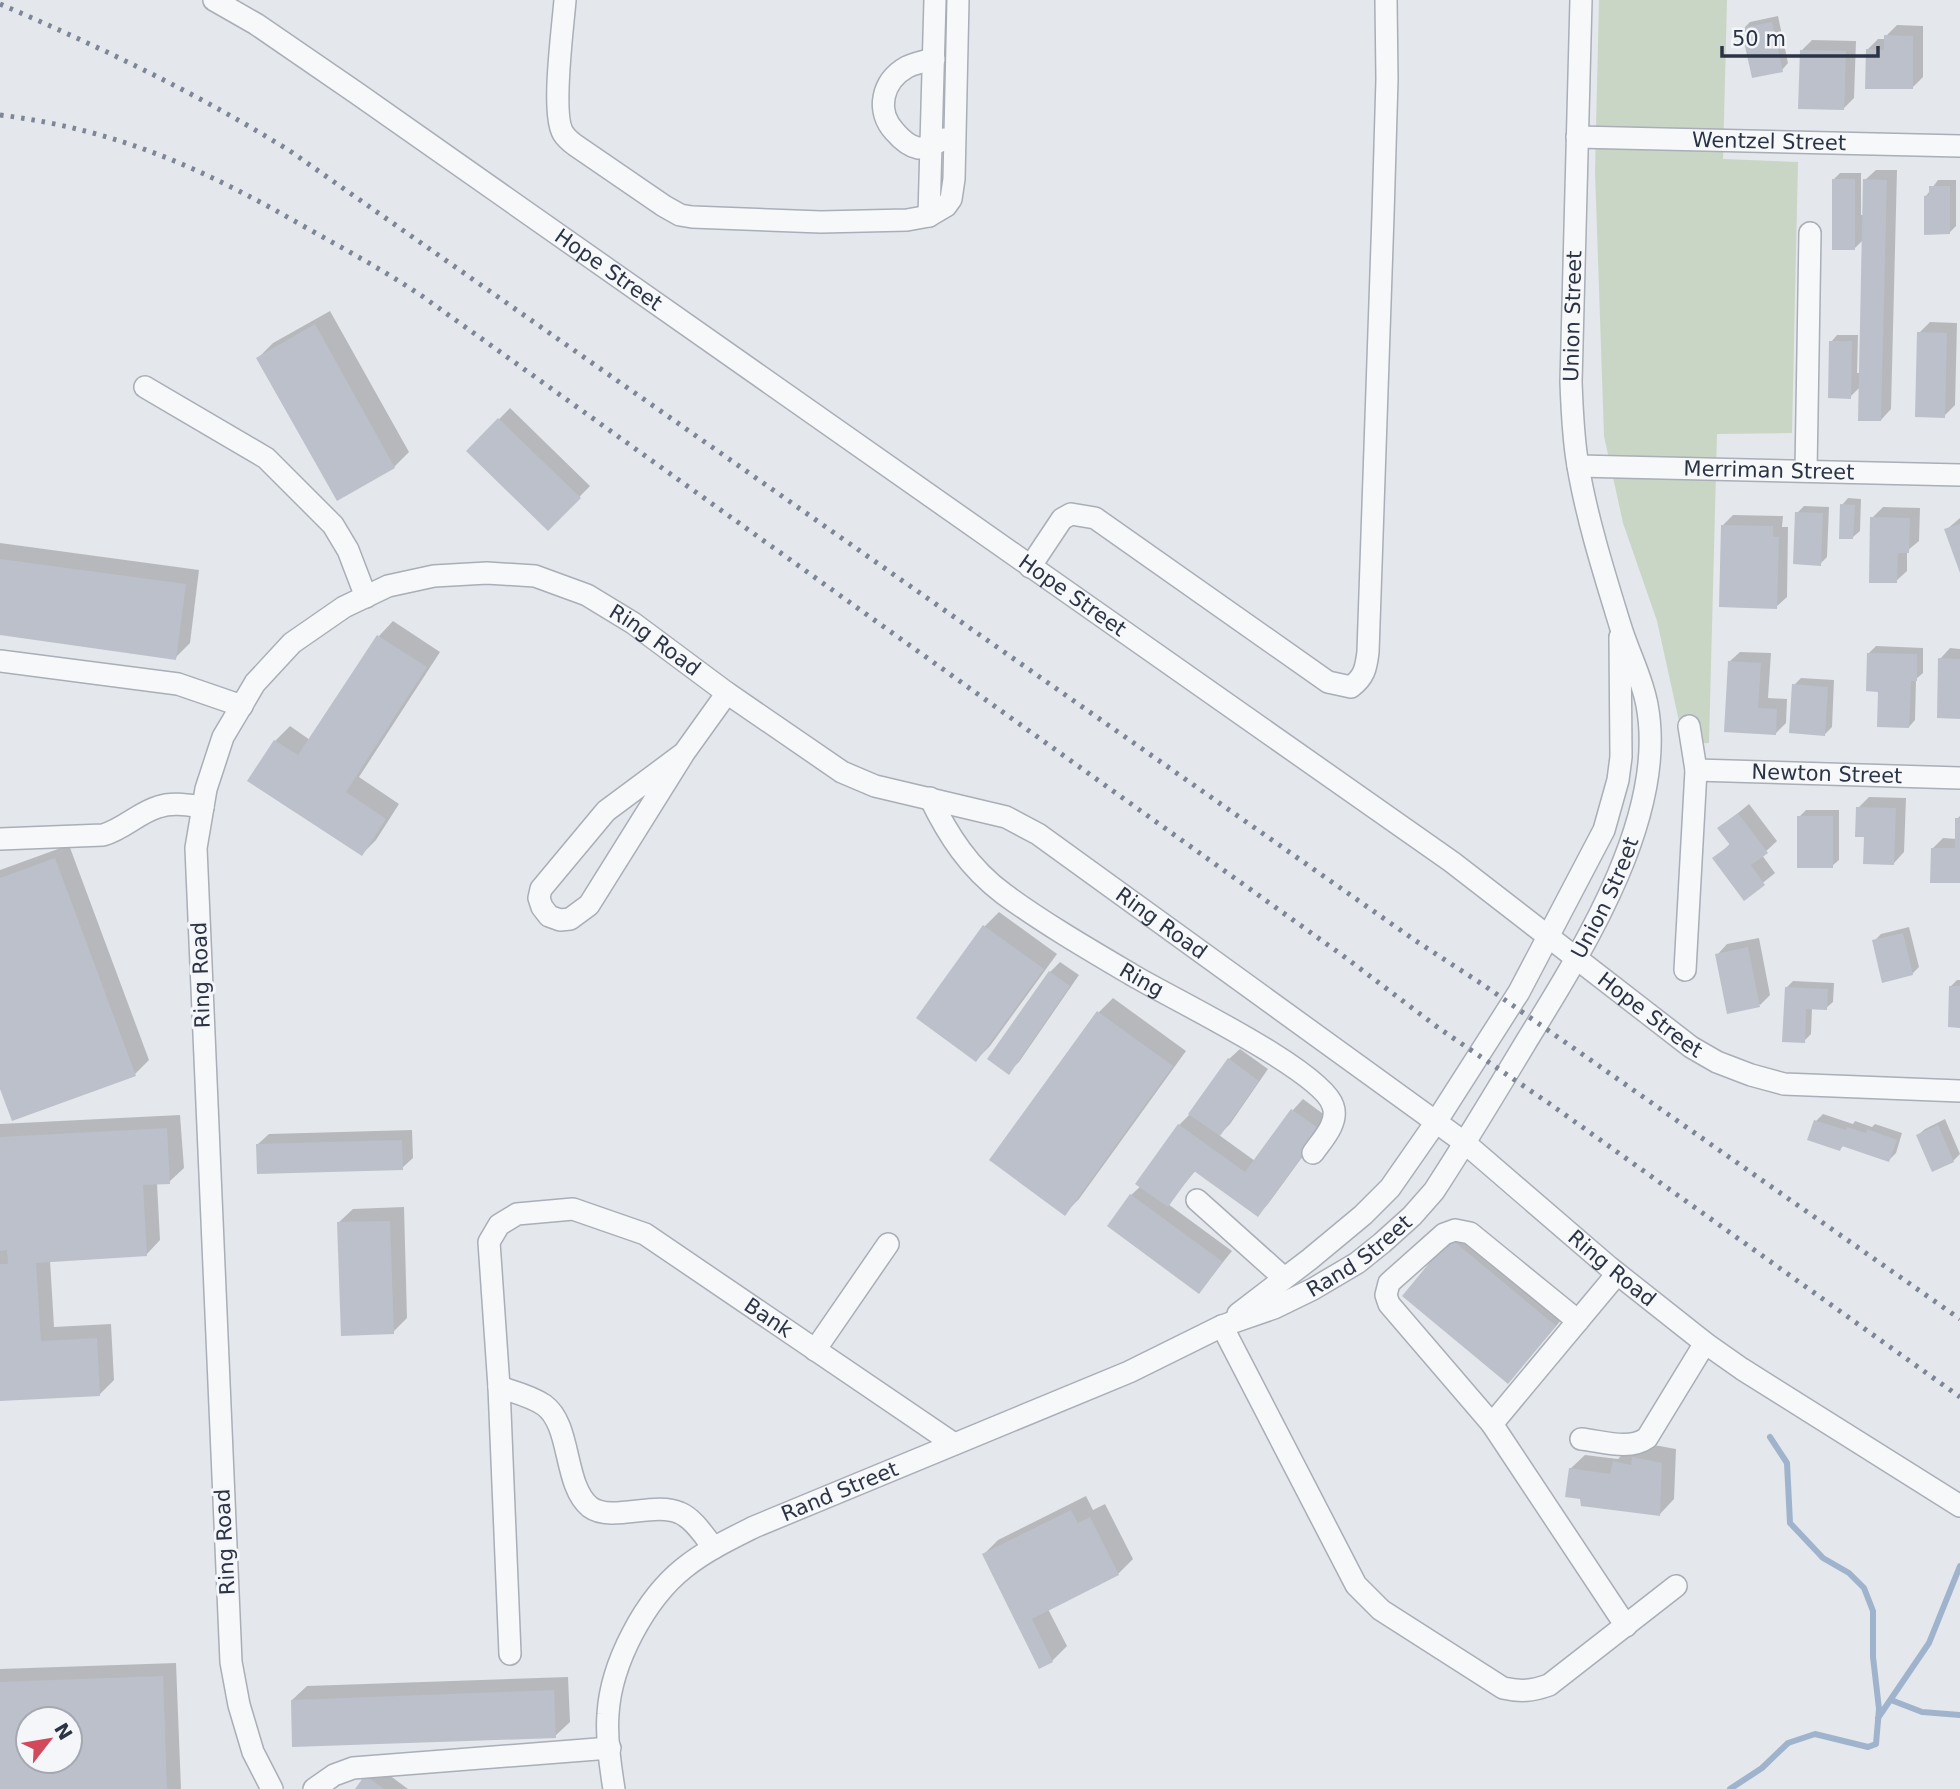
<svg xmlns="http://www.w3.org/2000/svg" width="1960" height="1789" font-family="'DejaVu Sans',sans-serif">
<rect width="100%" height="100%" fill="#e4e7ec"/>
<!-- green -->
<path fill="#c9d6c5" d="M1599,0H1727L1723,159L1798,162L1792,433L1717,434L1709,743L1684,744L1657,621L1623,523L1604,436L1595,171Z"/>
<!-- shadow -->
<path fill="#0003" fill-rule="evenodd" d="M1778,16L1788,63L1782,70L1743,29L1750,22Z
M1897,25L1923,26V77L1912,88L1867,50L1878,39H1886V36Z
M1812,40L1856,41L1854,98L1843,109L1802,50Z
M1876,170H1897L1891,409L1881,420L1860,387L1850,397L1831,342L1837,335H1858L1857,373H1861L1864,239L1854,249L1833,180L1840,173H1861V215H1864L1865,180Z
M1938,180H1956V226L1949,233L1926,196Z
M330,311L409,452L394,467L337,499L258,358L273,343Z
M1930,322L1957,323L1955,405L1944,416L1919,333Z
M510,408L590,486L548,529L468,451Z
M1848,498L1861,499L1860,531L1853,537L1842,505Z
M1804,506L1829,507L1827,557L1820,564L1797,513Z
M1883,507L1920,508L1919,541L1907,551V571L1896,581L1872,518Z
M1733,515L1783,516L1782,527H1788L1787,597L1776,607L1723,525Z
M1960,518V569L1946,530Z
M0,543L199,570L190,643L175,658L0,634Z
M393,621L440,652L359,777L399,804L376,840L362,854L250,781L275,741L290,726L310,740L379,636Z
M1876,646L1923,648V673L1916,679L1915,720L1909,727L1880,690L1869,653Z
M1950,648L1960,649V717L1940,659Z
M1740,652L1771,653L1768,698L1787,699L1786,723L1775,734L1726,731L1729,662Z
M1801,678L1834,680L1832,727L1825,734L1794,685Z
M1869,797L1906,798L1904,852L1894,863L1866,836L1858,808Z
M1749,804L1777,841L1762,855L1775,873L1744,898L1715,858L1731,843L1720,828Z
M1806,810H1839V860L1832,866L1799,817Z
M1960,816V882L1932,849L1943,838L1957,839V819Z
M69,845L149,1060L135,1074L0,1084V870Z
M999,912L1057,954L990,1046L976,1060L918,1018L985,926Z
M1909,927L1919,967L1912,974L1874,941L1881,934Z
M1759,938L1770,995L1760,1005L1717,955L1727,944Z
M1060,962L1079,975L1019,1062L1008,1072L1050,972Z
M1957,980H1960V1026L1951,986Z
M1793,981L1834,983L1833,1002L1826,1008H1812L1811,1034L1804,1041L1786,988Z
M1113,998L1186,1051L1079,1199L1065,1213L991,1160L1099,1012Z
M1240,1049L1268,1069L1230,1124L1219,1135L1255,1161L1293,1110L1303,1099L1330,1119L1268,1204L1258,1214L1196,1170L1168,1204L1232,1251L1199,1292L1131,1195L1141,1186L1138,1183L1179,1125L1191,1113L1229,1059Z
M1823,1114L1853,1124L1855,1121L1872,1127L1875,1124L1902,1133L1896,1153L1889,1160L1844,1145L1840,1149L1810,1139L1816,1121Z
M180,1115L184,1168L169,1182L157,1183L160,1240L146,1255L50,1260L54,1327L111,1324L114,1380L100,1394L0,1399V1124Z
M1945,1119L1960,1154L1953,1161L1918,1135L1925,1129Z
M412,1130L413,1158L402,1168L258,1144L269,1134Z
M404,1207L407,1318L393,1332L338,1223L353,1209Z
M1466,1225L1569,1311L1508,1382L1405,1296Z
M1648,1444L1676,1449L1674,1499L1660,1514L1581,1497L1570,1469L1585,1455L1618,1459L1629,1448Z
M1086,1496L1093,1510L1105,1504L1133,1559L1118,1574L1048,1609L1067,1646L1052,1661L984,1554L998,1540Z
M176,1663L181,1789H0V1669ZM28,1719H70V1761H28Z
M568,1677L570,1722L555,1736L292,1700L307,1686Z
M377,1766L408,1789H357Z"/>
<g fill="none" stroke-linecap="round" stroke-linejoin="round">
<!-- stream -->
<path stroke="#9fb4cc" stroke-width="6" d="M1891,1700L1922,1712L1960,1715
M1878,1718L1929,1643L1960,1566
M1730,1789L1762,1768L1788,1743L1815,1734L1868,1747L1876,1744L1879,1709L1873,1657V1611L1864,1588L1849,1573L1823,1558L1790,1523L1787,1463L1770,1437"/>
</g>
<!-- building -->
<path fill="#bbc0ca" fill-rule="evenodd" d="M1772,22L1783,72L1752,78L1741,28Z
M1884,35L1913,36V89H1865L1866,49L1884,50Z
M1800,50L1846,51L1844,110L1798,109Z
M1832,179H1855V250H1832Z
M1863,179L1887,180L1881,421H1858Z
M1929,186H1950V234L1924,235V196L1929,195Z
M315,324L395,468L337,501L256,358Z
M1917,332L1947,333L1945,418L1915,417Z
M1829,341H1852L1851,399L1828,398Z
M498,418L581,498L548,531L466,451Z
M1840,504L1855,505L1853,539H1839Z
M1795,512L1823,513L1821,566L1793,564Z
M1870,517L1910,518L1909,553H1898L1897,583H1869Z
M1960,524V573L1944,529Z
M1721,525L1773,526V537H1779L1777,609L1719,607Z
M0,559L186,584L176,660L0,635Z
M377,635L427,667L346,792L386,819L362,856L247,781L274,740L298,755Z
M1867,653L1917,654V681H1911L1909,728L1877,727L1878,692L1866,691Z
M1938,658L1960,659V719L1937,718Z
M1728,661L1761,663L1758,708L1777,709L1776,735L1724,732Z
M1792,684L1828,687L1825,736L1789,733Z
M1856,807L1896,808L1894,865L1863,864L1864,837H1855Z
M1738,813L1768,853L1751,865L1765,885L1744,901L1712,858L1730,845L1717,828Z
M1797,816H1833V868H1797Z
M1955,818H1960V883H1930L1931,848H1955Z
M55,858L136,1076L12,1121L0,1089V878Z
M983,925L1044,969L976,1062L916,1018Z
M1903,933L1913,975L1882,983L1872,940Z
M1748,947L1760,1007L1727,1014L1715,954Z
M1049,971L1070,986L1009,1075L987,1059Z
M1949,986H1960V1028L1948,1027Z
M1785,987L1828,989L1827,1010L1806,1009L1805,1043L1782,1042Z
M1097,1011L1173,1066L1065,1216L989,1160Z
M1228,1058L1259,1081L1220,1136L1188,1114Z
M1291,1109L1321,1130L1258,1217L1194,1171L1168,1207L1135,1184L1178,1124L1245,1172Z
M1814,1120L1846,1130L1847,1127L1866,1133L1867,1129L1897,1140L1889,1162L1842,1146L1840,1151L1807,1140Z
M1938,1125L1954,1162L1932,1172L1916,1135Z
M167,1128L170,1184L143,1185L147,1256L36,1263L41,1341L97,1338L100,1396L0,1401V1264H8L7,1250L0,1251V1137Z
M402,1140L403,1170L257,1174L256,1144Z
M1130,1194L1223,1262L1199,1294L1107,1226Z
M390,1221L394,1334L341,1336L337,1222Z
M1450,1238L1556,1326L1508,1384L1402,1296Z
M1632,1457L1662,1463L1660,1516L1581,1506L1580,1499L1565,1497L1569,1468L1610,1474L1613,1461L1631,1465Z
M1071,1510L1078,1523L1090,1517L1119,1575L1032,1619L1053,1662L1039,1669L982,1554Z
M163,1676L167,1789H0V1682ZM28,1719H70V1761H28Z
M554,1690L556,1738L292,1747L291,1700Z
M365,1775L384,1789H355Z"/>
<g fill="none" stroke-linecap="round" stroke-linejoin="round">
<defs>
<g id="minor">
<path id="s1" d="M214,0L256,24L358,94L1452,862L1691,1047L1717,1062L1751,1075L1784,1084L1960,1091"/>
<path d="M565,0C563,27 551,113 563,133C566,138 571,142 575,145L664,206L680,215L692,217L821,222L907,220L929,216L946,206L951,199L954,179L958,0"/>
<path d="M934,59C925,61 915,63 907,67C882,81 875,111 895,132C901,139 908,146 918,148C927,149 936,143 944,139"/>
<path id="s2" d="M1577,137L1960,146"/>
<path d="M929,216L935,0"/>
<path d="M145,387L266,458L333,525L348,550L366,597"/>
<path id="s3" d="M1578,466L1960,475"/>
<path d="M1806,471L1810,233"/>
<path d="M1030,567L1062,519L1071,514L1095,518L1328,682L1351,687C1364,677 1366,669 1368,652L1383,215L1387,79L1386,0"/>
<path d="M0,661L178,684L242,706"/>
<path d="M684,753L606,811L541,889L539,898L542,907L549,916L560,920L570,919L589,905L684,753L727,693"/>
<path id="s4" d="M1696,770L1960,778"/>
<path id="s5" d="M930,798C948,835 969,868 1004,894C1045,924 1090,950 1134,976C1171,998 1323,1071 1333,1106C1339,1123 1322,1140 1313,1153"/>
<path d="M0,839L103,835C124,829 138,813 158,807C172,802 188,805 203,807"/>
<path d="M1685,970L1696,770L1689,726"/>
<path d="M1197,1200L1284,1278"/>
<path d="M1617,1274L1492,1424L1626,1626"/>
<path d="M1238,1314L1310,1259L1363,1215L1390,1188L1436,1122L1519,992L1604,830L1618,780L1621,757L1620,637"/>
<path d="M1222,1326L1356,1585L1381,1610L1503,1688C1521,1692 1532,1691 1549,1685L1676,1586"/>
<path d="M815,1350L888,1244"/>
<path d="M499,1387C514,1392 531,1396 544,1405C572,1425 563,1485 590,1507C612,1523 654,1501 680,1513C694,1519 704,1536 714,1548"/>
<path d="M1492,1424L1389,1304L1386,1295L1389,1283L1444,1234L1455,1230L1470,1233L1578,1321"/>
<path d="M1581,1439C1602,1441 1629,1451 1647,1438L1705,1343"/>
<path id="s6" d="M510,1654L499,1387L489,1242L499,1225L517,1214L573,1209L645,1234L954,1444"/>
<path id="s7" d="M272,1789L253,1752L239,1705L231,1662L196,848L206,789L223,737L255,683L292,643L344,607L388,586L434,576L487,573L535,576L587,595L633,623L727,693L842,772L875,786L1006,817L1038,834L1465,1143L1609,1267L1705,1343L1742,1369L1960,1506"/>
<path d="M314,1789L334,1775L353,1768L610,1748"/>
<path id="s8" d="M614,1789C610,1765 606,1738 608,1714C611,1663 645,1599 684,1568C705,1551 730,1539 754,1527L1129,1372L1222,1326L1274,1308L1313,1289L1357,1263L1382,1243L1412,1216L1434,1191C1466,1142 1496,1092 1526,1042C1582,951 1668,816 1647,705C1642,677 1628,652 1620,625C1604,573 1587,519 1578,466C1573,438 1572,410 1571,382L1581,0"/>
</g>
</defs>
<!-- minor casing -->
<use href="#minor" stroke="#a9aeb7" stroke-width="24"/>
<!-- minor -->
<use href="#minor" stroke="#f7f8fa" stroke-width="21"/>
<!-- rail -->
<path stroke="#7d8696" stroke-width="5" stroke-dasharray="3.5 7" stroke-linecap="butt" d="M0,4C100,47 197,93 290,151L1416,941L1485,986L1960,1319
M0,115C121,130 208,171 312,231C350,252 386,272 422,296L1342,955L1440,1029L1550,1104L1960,1397"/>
</g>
<g text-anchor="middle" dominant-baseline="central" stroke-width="6" stroke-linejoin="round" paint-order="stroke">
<!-- street labels -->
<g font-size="21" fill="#2b3445" stroke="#f4f6f9">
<text stroke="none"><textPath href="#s2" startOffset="192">Wentzel Street</textPath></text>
<text stroke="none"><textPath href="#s1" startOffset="478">Hope Street</textPath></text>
<text stroke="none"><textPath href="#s8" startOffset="2030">Union Street</textPath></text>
<text stroke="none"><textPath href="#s3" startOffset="191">Merriman Street</textPath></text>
<text stroke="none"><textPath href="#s1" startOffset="1045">Hope Street</textPath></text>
<text stroke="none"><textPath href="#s7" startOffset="1578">Ring Road</textPath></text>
<text stroke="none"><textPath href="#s4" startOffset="131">Newton Street</textPath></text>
<text stroke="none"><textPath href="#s8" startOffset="1430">Union Street</textPath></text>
<text stroke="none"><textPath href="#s7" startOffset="2166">Ring Road</textPath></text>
<text transform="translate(201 975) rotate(-92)">Ring Road</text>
<text stroke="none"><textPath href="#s5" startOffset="285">Ring</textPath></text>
<text stroke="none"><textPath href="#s1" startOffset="1759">Hope Street</textPath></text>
<text stroke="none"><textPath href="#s8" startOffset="990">Rand Street</textPath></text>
<text stroke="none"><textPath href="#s7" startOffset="2734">Ring Road</textPath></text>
<text stroke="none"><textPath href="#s6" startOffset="735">Bank</textPath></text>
<text stroke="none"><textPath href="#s8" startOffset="418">Rand Street</textPath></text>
<text transform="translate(225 1542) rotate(-93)">Ring Road</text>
</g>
</g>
<!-- north arrow -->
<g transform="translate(49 1740) rotate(59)"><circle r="33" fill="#f4f6f9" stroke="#a4a8b1" stroke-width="2"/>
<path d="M0-5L12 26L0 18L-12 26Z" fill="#d1495b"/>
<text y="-10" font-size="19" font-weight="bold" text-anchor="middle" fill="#2b3445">N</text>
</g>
<!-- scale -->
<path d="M1722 46v10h156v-10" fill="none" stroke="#2b3445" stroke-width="3.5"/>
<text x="1732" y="46" font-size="21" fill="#2b3445" stroke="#f4f6f9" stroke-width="5" paint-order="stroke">50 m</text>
</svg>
